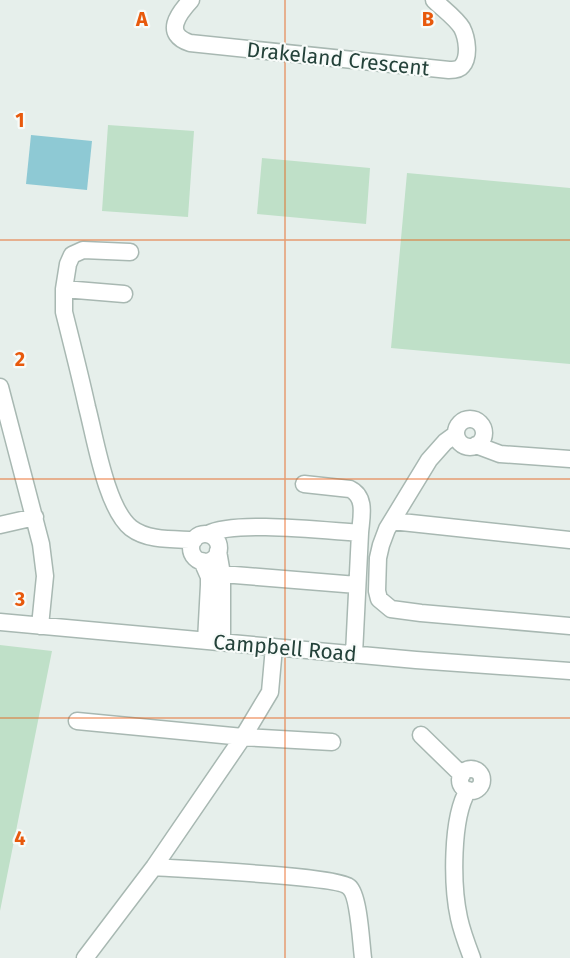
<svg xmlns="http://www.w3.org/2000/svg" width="570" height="958" font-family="'Fira Sans',sans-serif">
<rect width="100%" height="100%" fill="#e6efeb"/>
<!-- green -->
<path fill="#bfe0c8" d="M108,125L194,131L188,217L102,211Z
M262,158L370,168L366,224L257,214Z
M407,173L570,188V364L391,348Z
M0,645L52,651L0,911Z"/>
<!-- water -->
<path fill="#8ec9d4" d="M31,135L92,141L87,190L26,184Z"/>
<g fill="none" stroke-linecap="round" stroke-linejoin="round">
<defs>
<path id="minor" d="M191,0C178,14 163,34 190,43L449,70C453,70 459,70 462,66C470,57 467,38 462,28C456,18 443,9 434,0
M130,252L83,250L72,255L68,264L64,289V312C72,344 80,375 87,407C95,437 106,508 131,528C148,541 173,539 194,540
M64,289L124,294
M0,387L41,544L45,576L40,626
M456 433a14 14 0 1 1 28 0a14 14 0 1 1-28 0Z
M456,434L445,442L429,460L387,529L381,545L378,558L377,591L379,599L391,609L421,613L570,626
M476,445L500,454L570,459
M304,484L350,489C367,497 361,518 360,533
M392,521L570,540
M0,525L35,517
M208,534C234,520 327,531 360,533L354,654
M191 548a14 14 0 1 1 28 0a14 14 0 1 1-28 0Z
M218,551L222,574V642
M202,561L209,577V585L206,641
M222,574L357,585
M0,622L416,660L570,671
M77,721L243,737L332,742
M421,735L462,775
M460 780a11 11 0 1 1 22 0a11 11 0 1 1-22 0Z
M468,790C451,818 452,886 459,918C462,932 467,945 472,958
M154,867C180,869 338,876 349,887C359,895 361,943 363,958
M85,958L154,867L243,737L270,692L274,647"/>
</defs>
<!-- minor casing -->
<use href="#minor" stroke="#a8b8b2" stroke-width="19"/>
<!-- minor -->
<use href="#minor" stroke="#fff" stroke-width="16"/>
</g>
<!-- grid -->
<path fill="none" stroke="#e8590c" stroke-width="1.5" stroke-opacity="0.55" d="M285,0V958M0,240H570M0,479H570M0,718H570"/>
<g text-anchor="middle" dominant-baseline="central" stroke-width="4.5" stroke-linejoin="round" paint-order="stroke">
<!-- street labels -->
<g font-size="21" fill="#24423a" stroke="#f7fbf9">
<text transform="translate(338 59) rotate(6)">Drakeland Crescent</text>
<text transform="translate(285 648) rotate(5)">Campbell Road</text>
</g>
</g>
<g font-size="20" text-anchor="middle" font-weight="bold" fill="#e8590c" stroke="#f7fbf9" stroke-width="4.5" stroke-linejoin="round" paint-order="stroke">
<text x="142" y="26">A</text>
<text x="428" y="26">B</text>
<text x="20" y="127">1</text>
<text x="20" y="366">2</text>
<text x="20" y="606">3</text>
<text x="20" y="845">4</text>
</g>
</svg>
